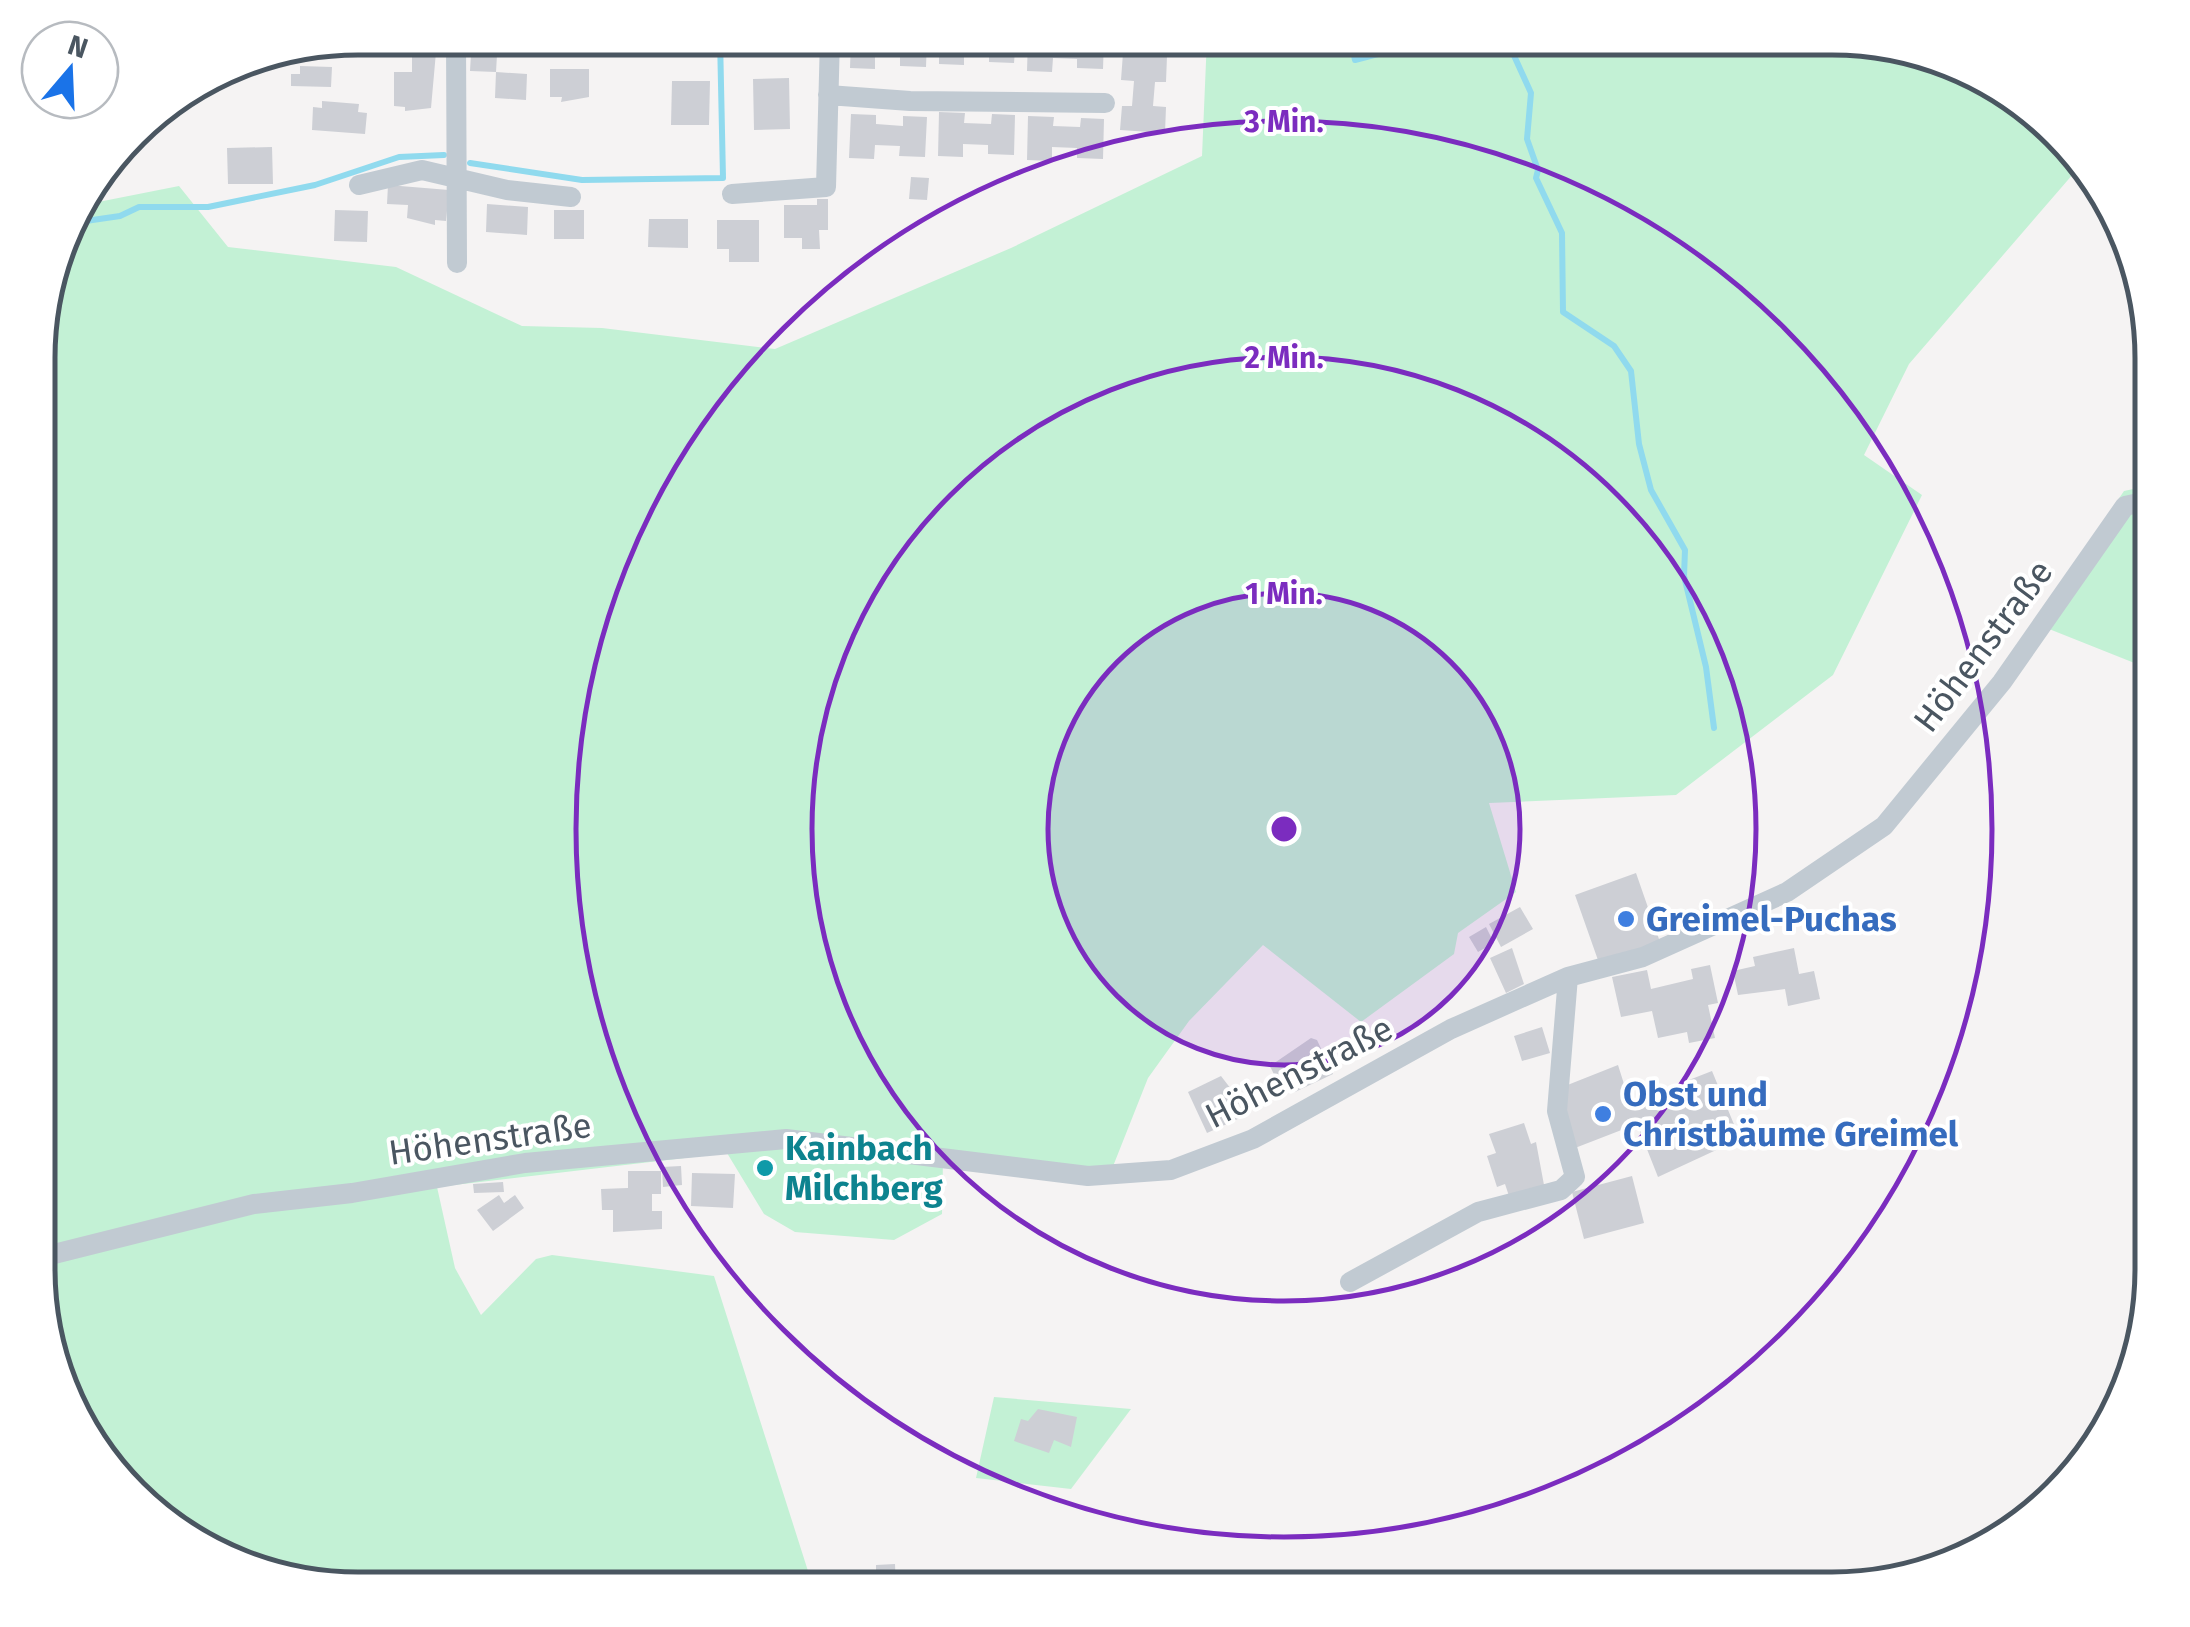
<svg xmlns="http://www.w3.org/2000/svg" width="2190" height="1627" font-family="'Fira Sans',sans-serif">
<rect width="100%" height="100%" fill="#f5f3f3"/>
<!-- green -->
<path fill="#c3f1d5" d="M1207,38H1852L1954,62L2043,117L2080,166L1909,364L1864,455L1922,495L1833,675L1676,795L1489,803L1516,892L1458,933L1454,954L1361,1022L1263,945L1189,1021L1148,1078L1106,1184L943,1159L942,1214L894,1240L795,1232L764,1214L727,1153L437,1187L455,1268L481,1315L536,1259L552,1255L714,1276L808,1571L786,1575V1589H338L236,1565L147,1510L71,1411L38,1290L40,316L78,206L179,186L228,247L396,267L522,326L602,328L775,349L1011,248L1202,156Z
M2152,485V670L2034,623L2124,491Z
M994,1397L1131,1409L1071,1489L976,1478Z"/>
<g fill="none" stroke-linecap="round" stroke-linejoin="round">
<!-- stream -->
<path stroke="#90daee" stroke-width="6" d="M1343,41L1352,46L1355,60L1397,49L1580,52L1645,38
M1511,49L1531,93L1527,139L1538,170L1536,178L1562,233L1563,312L1614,346L1631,371L1639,444L1651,490L1685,550L1684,576L1706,667L1714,728
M470,163L582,180L723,178L720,38
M72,223L120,216L139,207H208L315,185L399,157L444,155"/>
</g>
<!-- building -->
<path fill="#cdcfd5" d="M851,38H927L926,67L900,66V56L875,55V69L850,68Z
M939,38H1016L1014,63L989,62V52L964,51V65L939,64Z
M1028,38H1104L1103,69L1077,68V59L1053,58L1052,72L1027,71Z
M436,52L431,108L405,111V107L394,106V72H412V53Z
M1123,53L1167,56L1166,82H1155L1153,106L1166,107L1165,133L1120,130L1122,106H1132L1134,81L1121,80Z
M471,54L497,55L496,72L470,71Z
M300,66L332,67L331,87L291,86V74H300Z
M550,69H589V97L561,102L562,97H550Z
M496,72L527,74L526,100L495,98Z
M789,78L790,129L754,130L753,79Z
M672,81H710L709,125H671Z
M322,101L359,104L358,112L367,113L365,134L312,130L313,107L322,108Z
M939,112L965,113L964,123L991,124L992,114L1015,115L1014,155L988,154V145L963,144V157L938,156Z
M851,114L876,115V124L903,126V116L927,117L925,157L899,156L900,146L875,145L874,159L849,158Z
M1028,116L1054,117L1053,126L1080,127L1081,118L1104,119L1103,159L1077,158V148L1052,147V161L1027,160Z
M272,147L273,184H228L227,148Z
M911,177L929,178L927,200L909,199Z
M388,185L449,190L446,221L435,220V225L407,218L408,205L387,204Z
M817,199H828V230H819L820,249H802V238H784V205H817Z
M487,204L528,207L527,235L486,232Z
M335,210L368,211L367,242L334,241Z
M554,210H584V239H554Z
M649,219H688V248L648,247Z
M717,220H759V262H729V249H717Z
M1636,873L1660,942L1599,963L1575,895Z
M1520,907L1533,929L1501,947L1489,924Z
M1486,927L1494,943L1478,952L1469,937Z
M1512,948L1524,984L1506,993L1490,958Z
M1794,948L1799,974L1814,971L1820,999L1788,1006L1785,989L1738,995L1733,971L1755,966L1753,957Z
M1710,965L1718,1003L1708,1005L1715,1038L1689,1043L1687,1032L1658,1038L1652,1011L1621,1017L1612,977L1647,970L1651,989L1693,979L1691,969Z
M1542,1027L1550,1053L1522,1061L1514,1036Z
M1311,1038L1317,1040L1333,1074L1295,1092L1289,1078L1278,1083L1270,1066Z
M1618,1065L1630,1103L1712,1071L1740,1139L1658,1177L1637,1124L1575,1148L1561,1115L1565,1086Z
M1221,1076L1241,1102L1234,1106L1240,1118L1207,1133L1188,1092Z
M1524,1123L1531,1144L1536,1142L1544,1185L1509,1196L1505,1184L1497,1187L1487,1156L1496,1153L1489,1134Z
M681,1166L682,1185L663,1187L662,1167Z
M628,1171H661V1194H652V1211H662V1229L613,1232V1210H602L601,1189L628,1188Z
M692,1173L735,1174L733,1208L691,1206Z
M1632,1176L1644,1223L1584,1239L1572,1192Z
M503,1182L504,1192L474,1193L473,1184Z
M499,1195L504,1203L515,1195L524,1208L493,1231L477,1210Z
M1038,1409L1077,1417L1071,1447L1054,1440L1049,1453L1014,1441L1021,1419L1028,1421Z
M895,1564L896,1589H876V1565Z"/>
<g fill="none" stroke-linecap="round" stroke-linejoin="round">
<!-- minor -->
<path stroke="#c1cad2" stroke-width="20" d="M456,38L457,263
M828,95L910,101L1105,103
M359,185L422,170L507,190L571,197
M732,194L826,187L830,38
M38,1258L254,1204L352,1193L525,1163L786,1139L1088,1176L1171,1170L1253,1139L1451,1029L1568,977L1643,957L1787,892L1884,826L2002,682L2125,506L2152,500
M1350,1282L1478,1212L1561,1190L1575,1177L1557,1111L1568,977"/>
<!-- major -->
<path stroke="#b3c2d1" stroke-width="25" d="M1571,38H1604"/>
</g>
<!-- distance rings -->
<circle cx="1284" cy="829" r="236" fill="#7b2cbf" fill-opacity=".12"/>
<g fill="none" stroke="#7b2cbf" stroke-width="5">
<circle cx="1284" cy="829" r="236"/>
<circle cx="1284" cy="829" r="472"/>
<circle cx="1284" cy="829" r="708"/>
</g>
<!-- markers -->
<g fill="#3f7fe0" stroke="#fff" stroke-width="4">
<circle cx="1626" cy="919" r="10"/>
<circle cx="1603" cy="1114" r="10"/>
</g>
<circle fill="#0f9aa8" stroke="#fff" stroke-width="4" cx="765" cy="1168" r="10"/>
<g text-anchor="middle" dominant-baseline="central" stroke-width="8" stroke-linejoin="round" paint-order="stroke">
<!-- street labels -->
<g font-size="35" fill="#4a5661" stroke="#fff">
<text transform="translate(1983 646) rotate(-53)">Höhenstraße</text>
<text transform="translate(1299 1072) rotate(-27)">Höhenstraße</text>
<text transform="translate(490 1139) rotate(-8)">Höhenstraße</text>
</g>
<!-- shop labels -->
<g font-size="35" font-weight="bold" fill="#366cbe" stroke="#fff" text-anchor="start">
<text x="1646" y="919">Greimel-Puchas</text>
<text x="1623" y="1094">Obst und<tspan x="1623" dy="40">Christbäume Greimel</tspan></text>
</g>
<!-- culture labels -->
<g font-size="35" font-weight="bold" fill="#0d838f" stroke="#fff" text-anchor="start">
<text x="785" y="1148">Kainbach<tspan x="785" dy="40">Milchberg</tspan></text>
</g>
</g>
<!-- crop -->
<path d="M0 0H2190V1627H0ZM358 55H1832A303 303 0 0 1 2135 358V1269A303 303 0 0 1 1832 1572H358A303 303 0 0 1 55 1269V358A303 303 0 0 1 358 55Z" fill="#fff" fill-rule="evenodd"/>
<path fill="none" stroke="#4a5661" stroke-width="5" d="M358 55H1832A303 303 0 0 1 2135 358V1269A303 303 0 0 1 1832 1572H358A303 303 0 0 1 55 1269V358A303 303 0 0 1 358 55Z"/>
<circle cx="1284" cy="829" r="15" fill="#7b2cbf" stroke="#fff" stroke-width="5"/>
<g font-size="30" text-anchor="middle" font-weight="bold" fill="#7b2cbf" stroke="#fff" stroke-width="8" stroke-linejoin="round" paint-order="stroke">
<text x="1284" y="132">3 Min.</text>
<text x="1284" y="368">2 Min.</text>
<text x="1284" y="604">1 Min.</text>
</g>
<!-- north arrow -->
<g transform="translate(70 70) rotate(19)"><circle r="48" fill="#ffffff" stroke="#b7bbc0" stroke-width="2.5"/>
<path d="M0-8L18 38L0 25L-18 38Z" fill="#1a73e8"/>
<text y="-15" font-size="28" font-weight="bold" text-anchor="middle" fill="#4a5661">N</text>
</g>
</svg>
